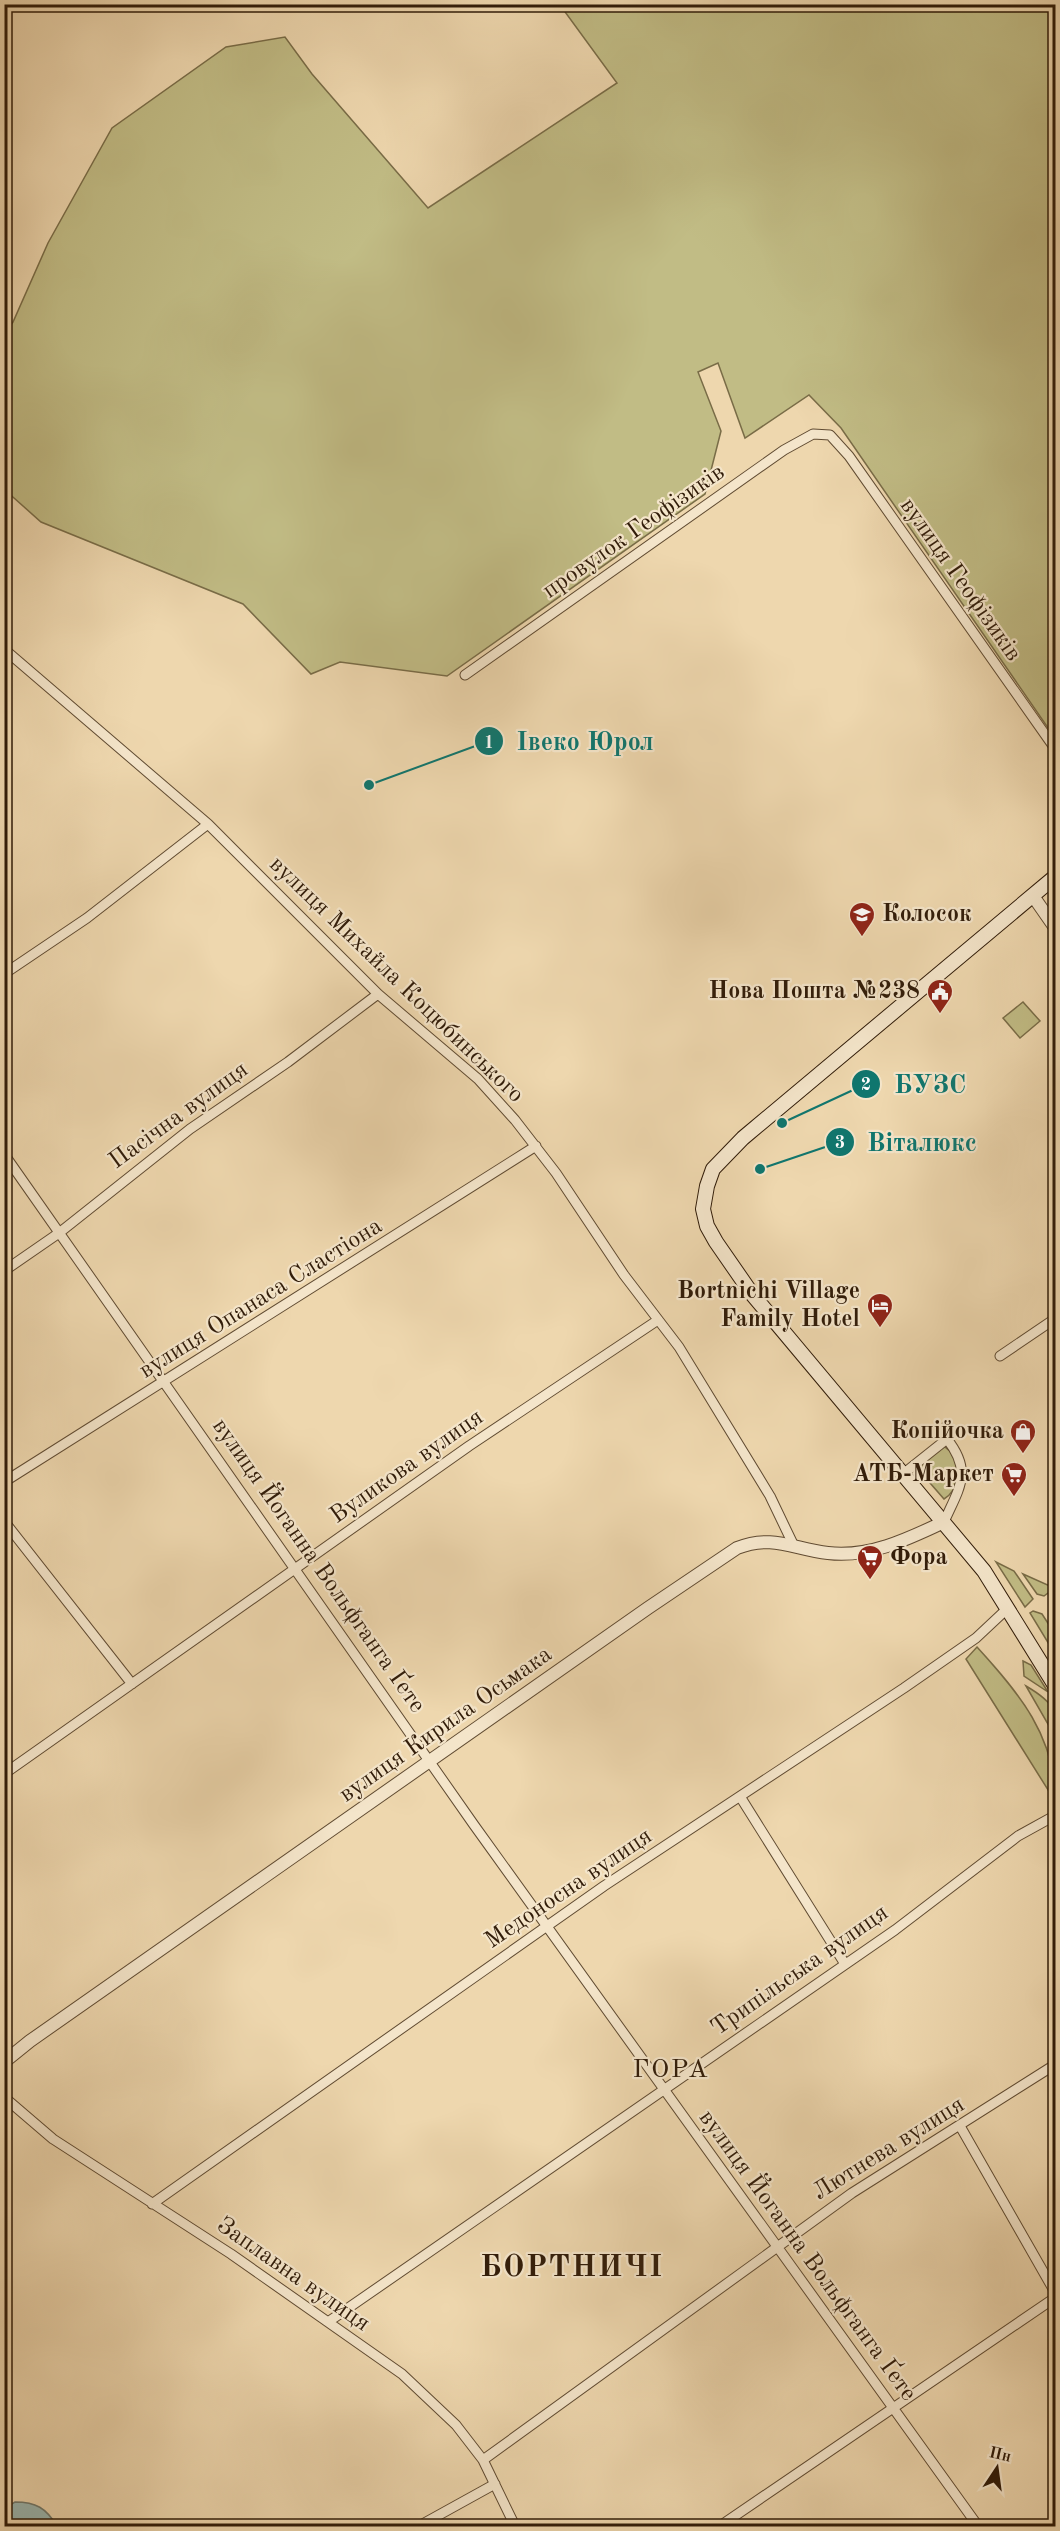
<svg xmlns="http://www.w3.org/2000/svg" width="1060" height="2531" font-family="'Old Standard TT',serif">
<rect width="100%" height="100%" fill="#eed7ae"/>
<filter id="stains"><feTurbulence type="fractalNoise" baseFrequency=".00333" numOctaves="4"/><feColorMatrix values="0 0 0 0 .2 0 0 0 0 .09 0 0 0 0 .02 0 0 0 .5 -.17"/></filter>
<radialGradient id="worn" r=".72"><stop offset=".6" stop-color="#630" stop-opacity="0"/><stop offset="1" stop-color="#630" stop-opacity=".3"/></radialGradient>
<!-- green -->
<path fill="#c1bc85" stroke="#796c47" stroke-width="1.5" d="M560,5H1055V738L841,428L809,395L745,438L718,363L698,372L721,431L705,494L447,676L340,662L311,674L243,604L41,522L5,490V333L13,322L48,243L112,128L226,47L285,37L312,74L428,208L617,83Z
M1023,1002L1040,1021L1020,1038L1003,1018Z
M943,1445C947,1449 952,1452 954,1456C962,1468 957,1492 944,1499L917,1468Z
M996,1562L1014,1571L1033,1599L1025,1607Z
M1023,1574L1050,1586L1052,1590L1044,1596L1037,1594Z
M1033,1611L1042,1614L1055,1634V1654L1030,1613Z
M977,1647C1019,1693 1056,1737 1055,1801L966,1659Z
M1023,1661L1031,1665L1048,1692L1024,1676Z
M1026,1686C1060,1706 1056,1712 1055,1752L1052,1731Z"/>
<!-- water -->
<path fill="#9bb8b2" stroke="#717a6e" stroke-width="1.5" d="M15,2502C36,2502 46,2508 57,2526H5V2508Z"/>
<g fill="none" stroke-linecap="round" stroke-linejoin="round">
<defs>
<path id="minor" d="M4,649L208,824L378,994L478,1079L515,1120L556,1173L624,1275L679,1347L770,1496L793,1544
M465,675L784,450L813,434L830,435L849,456L1056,750
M4,974L87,918L208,824
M4,1154L474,1825L978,2526
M4,1271L59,1233L190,1129L288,1062L378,994
M1000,1356L1056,1318
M903,1474L947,1439V1425
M4,1482L536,1146
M4,1521L132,1684
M944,1522C959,1488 973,1472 947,1439
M4,1774L469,1446L658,1320
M741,1798L845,1964
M4,2097L53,2139L231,2254L402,2374L456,2425L483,2460L515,2526
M960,2126L1056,2294
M152,2204L604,1886L904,1688L976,1638L1008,1608
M328,2322L895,1930L1018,1836L1056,1815
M483,2460L852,2193L1056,2064
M419,2526L495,2484
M720,2526L1056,2297"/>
<path id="tertiary" d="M1033,896L1056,929
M4,2062L30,2041L648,1608L737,1548C773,1534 793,1549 828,1553C869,1558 908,1539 944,1522"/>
<path id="secondary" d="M1056,876L743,1138L713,1169L707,1186L703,1209L707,1226L716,1242L752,1294L984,1571L1056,1687"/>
</defs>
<!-- minor casing -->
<use href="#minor" stroke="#604b32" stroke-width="11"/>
<!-- tertiary casing -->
<use href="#tertiary" stroke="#604b32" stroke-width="14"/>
<!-- secondary casing -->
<use href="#secondary" stroke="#311c09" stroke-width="16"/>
<!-- minor -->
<use href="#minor" stroke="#f4e5ca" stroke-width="9"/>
<!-- tertiary -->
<use href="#tertiary" stroke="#f4e5ca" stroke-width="12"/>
<!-- secondary -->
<use href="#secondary" stroke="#f4e5ca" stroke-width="14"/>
</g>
<!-- icons -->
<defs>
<symbol id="school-pin" viewBox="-11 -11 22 30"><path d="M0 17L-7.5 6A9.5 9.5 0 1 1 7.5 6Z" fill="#8f2418" stroke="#f4e5ca"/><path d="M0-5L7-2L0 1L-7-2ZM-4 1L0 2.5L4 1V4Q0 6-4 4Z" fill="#fff"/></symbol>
<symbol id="civic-pin" viewBox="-11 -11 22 30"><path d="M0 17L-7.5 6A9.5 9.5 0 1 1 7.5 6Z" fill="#8f2418" stroke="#f4e5ca"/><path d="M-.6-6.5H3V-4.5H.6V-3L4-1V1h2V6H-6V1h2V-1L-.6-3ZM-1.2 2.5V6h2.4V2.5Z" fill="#fff"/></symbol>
<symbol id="hotel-pin" viewBox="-11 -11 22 30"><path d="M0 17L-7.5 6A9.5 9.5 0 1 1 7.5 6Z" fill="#8f2418" stroke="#f4e5ca"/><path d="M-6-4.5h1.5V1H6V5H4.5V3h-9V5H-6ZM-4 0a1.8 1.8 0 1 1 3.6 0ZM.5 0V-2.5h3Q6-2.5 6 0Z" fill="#fff"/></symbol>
<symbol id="shop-pin" viewBox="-11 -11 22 30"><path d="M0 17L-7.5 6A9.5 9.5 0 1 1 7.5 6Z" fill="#8f2418" stroke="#f4e5ca"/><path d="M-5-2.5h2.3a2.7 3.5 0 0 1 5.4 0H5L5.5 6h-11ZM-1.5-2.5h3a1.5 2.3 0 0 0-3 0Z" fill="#fff"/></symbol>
<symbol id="supermarket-pin" viewBox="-11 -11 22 30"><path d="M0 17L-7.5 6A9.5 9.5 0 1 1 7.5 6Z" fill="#8f2418" stroke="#f4e5ca"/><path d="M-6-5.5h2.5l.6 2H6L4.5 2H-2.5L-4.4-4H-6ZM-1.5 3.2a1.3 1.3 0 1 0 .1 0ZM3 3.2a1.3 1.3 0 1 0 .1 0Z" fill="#fff"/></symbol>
</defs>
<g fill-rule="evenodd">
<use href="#school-pin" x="847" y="900" width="30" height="40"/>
<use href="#civic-pin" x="925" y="977" width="30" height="40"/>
<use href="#hotel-pin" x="865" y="1291" width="30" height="40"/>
<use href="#shop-pin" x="1008" y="1417" width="30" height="40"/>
<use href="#supermarket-pin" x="999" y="1460" width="30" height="40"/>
<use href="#supermarket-pin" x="855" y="1543" width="30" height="40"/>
</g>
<g text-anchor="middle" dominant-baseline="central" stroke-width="4.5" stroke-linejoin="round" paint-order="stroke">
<!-- street labels -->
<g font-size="24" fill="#311c09" stroke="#f4e5ca">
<text transform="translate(634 532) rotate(-35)">провулок Геофізиків</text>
<text transform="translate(960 580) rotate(55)">вулиця Геофізиків</text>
<text transform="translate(396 980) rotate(44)">вулиця Михайла Коцюбинського</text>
<text transform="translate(179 1116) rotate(-36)">Пасічна вулиця</text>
<text transform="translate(261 1299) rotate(-32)">вулиця Опанаса Сластіона</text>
<text transform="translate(407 1467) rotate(-35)">Вуликова вулиця</text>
<text transform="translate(318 1566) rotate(55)">вулиця Йоганна Вольфганга Ґете</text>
<text transform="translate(446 1725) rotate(-35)">вулиця Кирила Осьмака</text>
<text transform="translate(569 1889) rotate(-34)">Медоносна вулиця</text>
<text transform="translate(800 1971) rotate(-35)">Трипільська вулиця</text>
<text transform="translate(889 2149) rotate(-32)">Лютнева вулиця</text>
<text transform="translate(807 2256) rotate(54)">вулиця Йоганна Вольфганга Ґете</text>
<text transform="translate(293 2275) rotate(35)">Заплавна вулиця</text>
</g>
<!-- poi labels -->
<g font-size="24" font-weight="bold" fill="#311c09" stroke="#f4e5ca" text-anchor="end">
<text x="882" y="915" text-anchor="start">Колосок</text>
<text x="920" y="992">Нова Пошта №238</text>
<text x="860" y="1292">Bortnichi Village<tspan x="860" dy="28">Family Hotel</tspan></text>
<text x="1004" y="1432">Копійочка</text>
<text x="994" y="1475">АТБ-Маркет</text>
<text x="890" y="1558" text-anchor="start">Фора</text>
</g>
<!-- neighbourhood labels -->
<g font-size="26" letter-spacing="1.5" fill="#311c09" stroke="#f4e5ca">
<text x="671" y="2070">ГОРА</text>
</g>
<!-- district labels -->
<g font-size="30" font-weight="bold" letter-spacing="1.5" fill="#311c09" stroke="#f4e5ca">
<text x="572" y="2268">БОРТНИЧІ</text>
</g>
</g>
<!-- callouts -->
<path fill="none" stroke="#0f766e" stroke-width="2" d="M369 785L489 741M782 1123L866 1084M760 1169L840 1142"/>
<g fill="#0f766e" stroke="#f4e5ca" stroke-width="2">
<circle cx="369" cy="785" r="6"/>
<circle cx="782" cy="1123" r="6"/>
<circle cx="760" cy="1169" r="6"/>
<circle cx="489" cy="741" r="15"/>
<circle cx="866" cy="1084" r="15"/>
<circle cx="840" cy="1142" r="15"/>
</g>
<g font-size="18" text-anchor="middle" font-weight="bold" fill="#fff">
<text x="489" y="748">1</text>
<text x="866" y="1090">2</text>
<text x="840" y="1148">3</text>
</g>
<g font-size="26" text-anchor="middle" font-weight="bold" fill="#0f766e" stroke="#f4e5ca" stroke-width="4.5" stroke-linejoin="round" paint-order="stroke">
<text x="585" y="750">Івеко Юрол</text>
<text x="930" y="1093">БУЗС</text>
<text x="922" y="1151">Віталюкс</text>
</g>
<!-- margin -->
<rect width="1060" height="2531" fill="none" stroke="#eed7ae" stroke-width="24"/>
<rect x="6" y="6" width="1048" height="2519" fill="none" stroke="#311c09" stroke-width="3"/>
<rect x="12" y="12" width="1036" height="2507" fill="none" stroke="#311c09" stroke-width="1.5"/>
<!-- north arrow -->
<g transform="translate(997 2468) rotate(13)" stroke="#f4e5ca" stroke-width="4.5" paint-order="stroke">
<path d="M0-4.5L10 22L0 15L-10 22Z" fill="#311c09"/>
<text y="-9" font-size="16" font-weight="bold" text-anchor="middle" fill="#311c09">Пн</text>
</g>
<rect width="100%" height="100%" filter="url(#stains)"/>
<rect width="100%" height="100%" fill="url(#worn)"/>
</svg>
